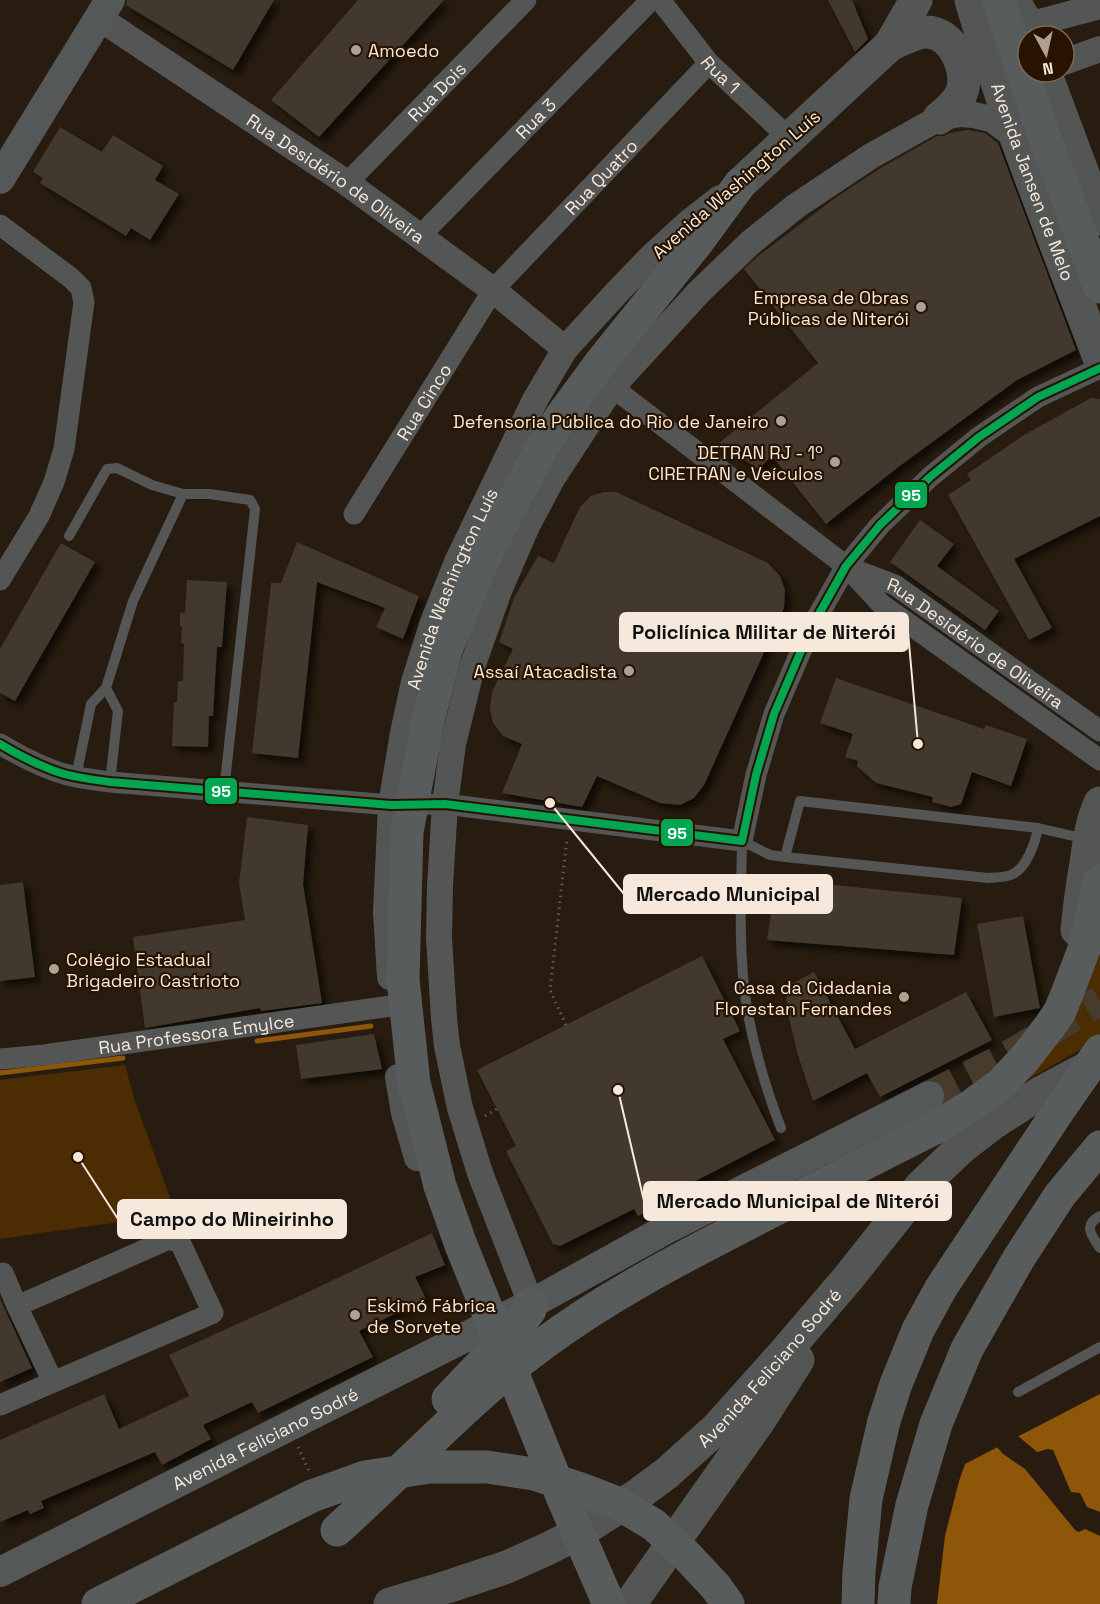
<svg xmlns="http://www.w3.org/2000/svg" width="1100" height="1604" font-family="'Space Grotesk',sans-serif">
<defs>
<filter id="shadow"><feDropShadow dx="5.5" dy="5.5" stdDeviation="3" flood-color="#0009"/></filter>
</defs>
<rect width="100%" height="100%" fill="#271c0f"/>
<!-- green -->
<path fill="#4c2c03" d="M1100,931V1036L1089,1045L1023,1082Z
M125,1065L135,1101L176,1214L0,1239V1080Z"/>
<!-- water -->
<path fill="#8d5609" d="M1100,1394V1604H937L945,1536L959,1481L965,1464Z"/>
<!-- pier -->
<path fill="#271c0f" d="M1018,1436L1037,1452L1048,1449L1053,1450L1071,1492L1080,1493L1087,1507L1100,1512V1536L1085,1529L1079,1532L1076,1531L1025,1469L1003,1454L997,1447Z"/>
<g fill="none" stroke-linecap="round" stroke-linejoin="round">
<!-- stream -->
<path stroke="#8d5609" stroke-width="5" d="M257,1041L371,1026
M0,1073L123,1058"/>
</g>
<!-- building -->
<path fill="#42382d" filter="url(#shadow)" d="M127,0H274L233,70L126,5Z
M358,0H444L319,137L271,100Z
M828,0H852L868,39L855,52Z
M60,127L102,152L113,135L163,166L155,180L179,194L150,240L131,228L126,236L40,183L43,178L33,172Z
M967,130L985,133L998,143L1076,350L1017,380L897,468L826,524L772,456L758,469L719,443L818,363L744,269L758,256L838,196L879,169L937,136H943L950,133Z
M1091,398L1100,399V516L1014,559L1052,628L1029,640L948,495L971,480L967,474L1024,435Z
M604,492H616L768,563L780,576L785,590L784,608L704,785L694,798L680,805L660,803L597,776L582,807L502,793L522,744L503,736L493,723L490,709L492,692L513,649L499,642L514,598L538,556L554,563L580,507L591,496Z
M920,520L954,544L937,566L999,611L985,630L890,562Z
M297,542L419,596L403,639L376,627L385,608L317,582L298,758L252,753L271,583H281Z
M61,543L95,562L15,701L0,693V649Z
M187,580L227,582L222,647H217L213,716H209L208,747L172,746L174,702H177L178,681H183L184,644L181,643L182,627L180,626V612L185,613Z
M836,678L984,729L986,725L1027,739L1011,786L972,772L961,804L951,807L932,802L933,797L876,783L857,766L858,761L845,757L853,734L820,723Z
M247,817L308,825L303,884L322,1003L261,1011L260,1008L145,1028L133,937L245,920L239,883Z
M776,879L962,898L954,955L767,940Z
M23,882L35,977L0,981V885Z
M1023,916L1040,1008L994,1017L977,924Z
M702,956L740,1031L723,1039L775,1140L680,1189L682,1194L638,1216L634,1209L560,1246L553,1244L506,1151L516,1146L477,1070Z
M814,972L855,1049L966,992L992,1040L880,1097L867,1073L813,1101L798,1055L787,1010L786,987Z
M374,1034L382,1069L301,1079L296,1045Z
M432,1233L445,1265L415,1277L426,1299L359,1331L373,1357L258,1413L252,1402L203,1425L211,1439L162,1465L155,1452L41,1501L44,1508L30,1514L28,1510L0,1522V1440L104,1394L119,1429L189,1396L169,1355L306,1293Z
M0,1299L32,1368L0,1382Z"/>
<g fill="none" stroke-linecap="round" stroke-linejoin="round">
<!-- secondary-tunnel -->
<path stroke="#463b2d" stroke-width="30" stroke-dasharray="30 15" stroke-linecap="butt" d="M929,1096L1004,1058L1100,1001"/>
<!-- path -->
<path stroke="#5d5b59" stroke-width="3" stroke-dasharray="1.5 4.5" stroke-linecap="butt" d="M566,1025L550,990L567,839
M485,1116L497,1109
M298,1447L309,1471"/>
<!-- service -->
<path stroke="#545656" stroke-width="10" d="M69,536L107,469L117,468L152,485L183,494
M106,688L118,711L110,782
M76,777L91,704L106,688L133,601L183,494H210L250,500L255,509L224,791
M1038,828L1086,839
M781,1128C766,1089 754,1049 747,1008C738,953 741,897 742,841L770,855L785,857L988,878C996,877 1006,878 1013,874C1027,867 1035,843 1038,828L800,801L785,857
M1100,1216C1083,1225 1091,1235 1100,1248
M1018,1392L1100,1347"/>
<!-- minor -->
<g stroke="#545656" stroke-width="21">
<path id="s1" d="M660,0L709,63L790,139"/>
<path id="s2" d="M347,183L526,0"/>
<path d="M0,225L71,278L81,288L84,302L64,449L54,482L39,516L0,580"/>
<path id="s3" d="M420,236L651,0"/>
<path d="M612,387L846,566L881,604L1100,760"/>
<path id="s4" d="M354,514L493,290L709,63"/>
<path id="s5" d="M850,568L895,585L1100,731"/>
<path d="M0,744C20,756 41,767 64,774C79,778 95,780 110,782L391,805L445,804L742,841L756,775L774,714L810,630L846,566L880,525L930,477L979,437L1038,397L1100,368"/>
<path id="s6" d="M0,1059L44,1055L391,1006"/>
<path d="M0,1275L3,1273L17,1306"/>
<path d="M0,1405L213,1313L180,1242L169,1239L17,1306L53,1382"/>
</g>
<!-- tertiary -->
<g stroke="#545656" stroke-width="26">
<path id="s7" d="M99,18L347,183L493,290L565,349"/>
<path d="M1028,25L1100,6"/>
<path d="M1064,62L1100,49"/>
<path id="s8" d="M390,977L386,912L391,805L403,733L414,682L433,622L457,562L535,400L565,349L619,290L653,255L688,223L720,198"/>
<path d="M398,1077L404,1113L417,1158"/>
<path d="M531,1304L480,1173L460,1108L447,1046L444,1018L439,938L440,886L445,804L453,744L472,667L500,588L527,526L552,479L612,387L699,292L750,243L796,206L871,156L939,118L959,114L974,115L991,119L1009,132L1017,144"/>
</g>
<!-- secondary -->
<g stroke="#555859" stroke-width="30">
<path d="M0,179L110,0"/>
<path id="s9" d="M0,1572L531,1304L670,1227L929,1096"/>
</g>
<!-- primary -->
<g stroke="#545655" stroke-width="33">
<path id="s10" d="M971,0C1007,123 1055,241 1100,360"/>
<path d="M1013,0L1028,25L1031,36"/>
<path d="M890,45C901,40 912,34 924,32C953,30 971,72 961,94C957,104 947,111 939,118"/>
<path d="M1045,72L1100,219"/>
<path d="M740,184L890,45L916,0"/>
<path d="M1077,930C1079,908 1082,886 1086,863C1089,842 1091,823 1100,803"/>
<path id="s11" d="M390,1604L447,1587L507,1567L549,1548L575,1535L636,1496L667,1473L717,1428L785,1352L849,1277L921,1186L961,1148L992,1124L1040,1093L1098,1062"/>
<path d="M630,1604L761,1418L798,1360"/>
</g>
<!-- motorway -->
<path stroke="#595c5c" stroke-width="33" d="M999,0L1044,136L1100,287
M428,721L446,650L476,577L487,552L539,453L560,418L601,362L696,244L740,184
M448,1399L517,1327L530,1310L531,1304
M337,1530C406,1468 468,1399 543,1344C606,1297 677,1260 747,1224C809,1192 871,1160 933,1129L968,1108L1002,1083L1026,1057L1050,1026L1060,1011L1067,994L1084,949L1100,881
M858,1604L859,1572L866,1499L884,1421
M894,1604L895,1587L912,1505L936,1424L967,1349L1019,1258L1060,1195L1100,1147"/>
<!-- motorway-bridge -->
<path stroke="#595c5c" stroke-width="33" d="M428,721L407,832L403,980L414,1083L440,1186L461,1245L564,1501L609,1604
M884,1421L896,1384L918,1330L941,1288L1061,1107L1100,1051
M98,1604L312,1496L365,1477L430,1467H487L534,1474L578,1488L617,1503L654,1525L687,1556L716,1587L728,1604"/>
<defs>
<path id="bus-1" d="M0,744C20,756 41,767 64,774C79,778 95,780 110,782L391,805L445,804L742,841L756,775L774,714L810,630L846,566L880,525L930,477L979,437L1038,397L1100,368"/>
</defs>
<!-- bus-1 casing -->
<use href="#bus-1" stroke="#271300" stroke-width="12"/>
<!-- bus-1 -->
<use href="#bus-1" stroke="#00a651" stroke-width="8"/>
</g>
<!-- markers -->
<g fill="#aea193" stroke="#271300" stroke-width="2">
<circle cx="356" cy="50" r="6"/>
<circle cx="921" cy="307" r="6"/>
<circle cx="781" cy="421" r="6"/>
<circle cx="835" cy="462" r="6"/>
<circle cx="629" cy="671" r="6"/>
<circle cx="54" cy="969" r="6"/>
<circle cx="904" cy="997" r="6"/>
<circle cx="355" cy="1315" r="6"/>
</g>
<g text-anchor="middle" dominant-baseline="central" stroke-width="4.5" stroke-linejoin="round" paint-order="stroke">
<!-- poi labels -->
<g font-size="18" fill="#f6e8da" stroke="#271300" text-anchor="end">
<text x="368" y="50" text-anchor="start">Amoedo</text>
<text x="909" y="297">Empresa de Obras<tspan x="909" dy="21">Públicas de Niterói</tspan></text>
<text x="769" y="421">Defensoria Pública do Rio de Janeiro</text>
<text x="823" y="452">DETRAN RJ - 1º<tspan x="823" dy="21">CIRETRAN e Veículos</tspan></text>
<text x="617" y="671">Assaí Atacadista</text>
<text x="66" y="959" text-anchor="start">Colégio Estadual<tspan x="66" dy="21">Brigadeiro Castrioto</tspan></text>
<text x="892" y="987">Casa da Cidadania<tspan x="892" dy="21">Florestan Fernandes</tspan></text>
<text x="367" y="1305" text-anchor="start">Eskimó Fábrica<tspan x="367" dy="21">de Sorvete</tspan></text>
</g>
<!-- street labels -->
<g font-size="18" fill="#f6e8da" stroke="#271300">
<text stroke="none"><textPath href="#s1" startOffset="96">Rua 1</textPath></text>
<text stroke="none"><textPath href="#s2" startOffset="128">Rua Dois</textPath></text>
<text stroke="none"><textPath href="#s3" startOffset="165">Rua 3</textPath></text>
<text stroke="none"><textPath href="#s4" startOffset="420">Rua Quatro</textPath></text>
<text stroke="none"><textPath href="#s7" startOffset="286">Rua Desidério de Oliveira</textPath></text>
<text stroke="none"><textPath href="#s10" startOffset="192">Avenida Jansen de Melo</textPath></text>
<text transform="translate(736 184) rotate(-41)">Avenida Washington Luís</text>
<text stroke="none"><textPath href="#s4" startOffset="132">Rua Cinco</textPath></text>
<text stroke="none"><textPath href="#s8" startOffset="398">Avenida Washington Luís</textPath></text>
<text stroke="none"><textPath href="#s5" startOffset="147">Rua Desidério de Oliveira</textPath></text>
<text stroke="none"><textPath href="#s6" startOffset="198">Rua Professora Emylce</textPath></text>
<text stroke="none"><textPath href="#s11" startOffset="456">Avenida Feliciano Sodré</textPath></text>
<text stroke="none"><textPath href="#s9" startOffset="297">Avenida Feliciano Sodré</textPath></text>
</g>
</g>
<!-- callouts -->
<path fill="none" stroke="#f6e8da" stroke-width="2" d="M918 744L908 632M550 803L624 894M618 1090L644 1201M78 1157L118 1219"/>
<g fill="#f6e8da" stroke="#271300" stroke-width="2">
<circle cx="918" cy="744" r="6"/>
<circle cx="550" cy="803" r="6"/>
<circle cx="618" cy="1090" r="6"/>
<circle cx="78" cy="1157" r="6"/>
</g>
<g fill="#f6e8da" stroke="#f6e8da" stroke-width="2">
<rect x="620" y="613" width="288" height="38" rx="6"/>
<rect x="624" y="875" width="208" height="38" rx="6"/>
<rect x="644" y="1182" width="307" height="38" rx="6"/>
<rect x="118" y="1200" width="228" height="38" rx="6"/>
</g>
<g font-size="20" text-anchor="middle" font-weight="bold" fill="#111">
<text x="764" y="639">Policlínica Militar de Niterói</text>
<text x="728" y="901">Mercado Municipal</text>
<text x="798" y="1208">Mercado Municipal de Niterói</text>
<text x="232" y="1226">Campo do Mineirinho</text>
</g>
<g stroke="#271300" stroke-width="2">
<rect x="894" y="481" width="34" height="28" rx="6" fill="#00a651"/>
<rect x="204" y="777" width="34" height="28" rx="6" fill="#00a651"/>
<rect x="660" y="818" width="34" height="29" rx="6" fill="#00a651"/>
</g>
<g font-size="16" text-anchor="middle" font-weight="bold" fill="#fff">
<text x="911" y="501">95</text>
<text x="221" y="797">95</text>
<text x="677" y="839">95</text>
</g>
<!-- north arrow -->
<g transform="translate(1046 54) rotate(172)"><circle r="28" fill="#271300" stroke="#7a6857" stroke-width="1.5"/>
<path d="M0-4.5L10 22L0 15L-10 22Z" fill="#aea193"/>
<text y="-9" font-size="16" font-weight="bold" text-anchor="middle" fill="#f6e8da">N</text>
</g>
</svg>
